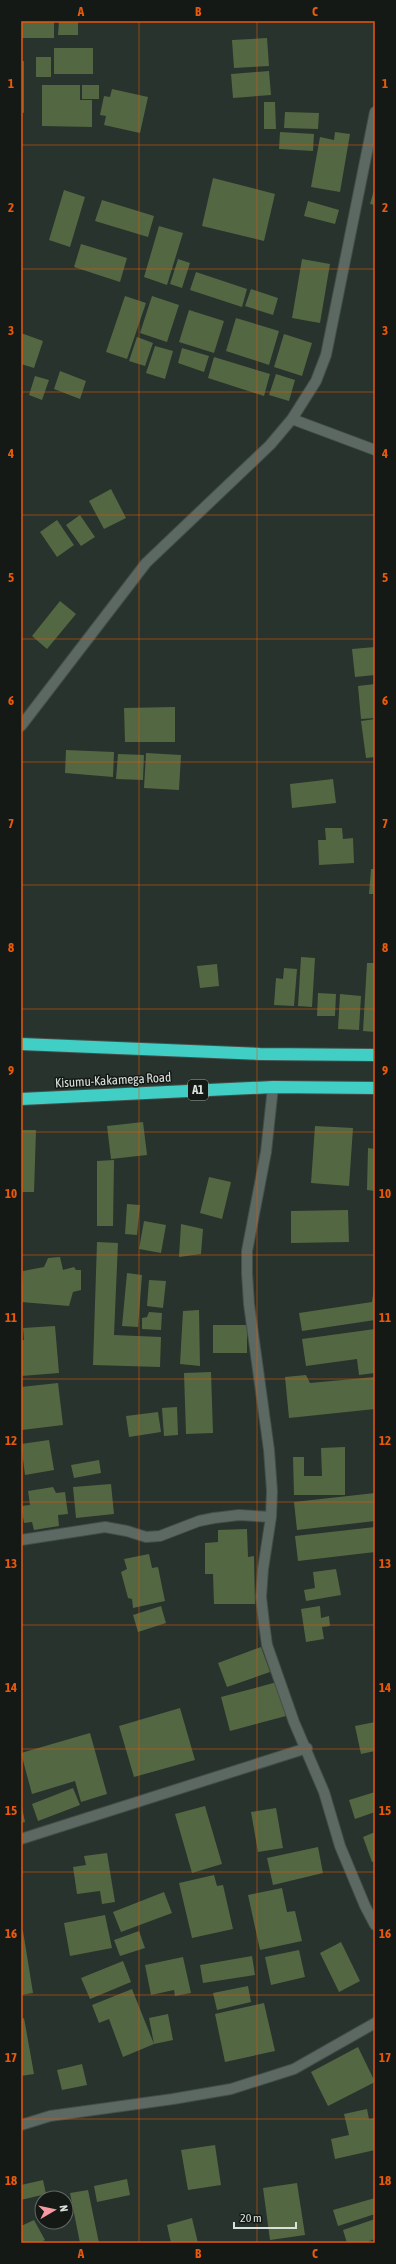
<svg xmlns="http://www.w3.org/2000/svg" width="396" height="2264" font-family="'Asap Condensed',sans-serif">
<rect width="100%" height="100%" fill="#27332c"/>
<!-- building -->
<path fill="#546743" d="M21,21H54V38H21Z
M59,21H78V35H58Z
M267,38L269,66L234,68L232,40Z
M54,48H93V74H54Z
M36,57H51V77H36Z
M21,61H24V113L21,112Z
M269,71L271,95L233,98L231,74Z
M42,85H80V100H92V127L42,126Z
M82,85H99V99H82Z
M112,89L148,97L140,133L104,125L106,116L100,115L104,96L110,97Z
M264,102H275L276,129H264Z
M285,112L319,113L318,129L284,128Z
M280,132L314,134L313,151L279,149Z
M335,132L350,134L340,192L311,187L320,137L334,140Z
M213,178L275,194L264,241L202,226Z
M64,190L85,197L70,247L49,240Z
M374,190H375V205L370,204Z
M102,200L154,216L148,237L95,221Z
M308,201L339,210L335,224L304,216Z
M159,226L183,233L167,285L144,277Z
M81,244L127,258L120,282L74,267Z
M178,259L190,263L182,288L170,284Z
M302,259L330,264L320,323L292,318Z
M196,272L247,289L242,307L190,290Z
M251,289L278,298L273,315L245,306Z
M125,296L146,303L127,359L106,352Z
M152,296L179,305L167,342L140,333Z
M189,310L224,321L214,353L179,342Z
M236,318L279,331L269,365L226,351Z
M21,333L43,341L34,368L21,364Z
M284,334L312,343L302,376L274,367Z
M137,337L153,343L145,366L129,361Z
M155,346L173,351L165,379L146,373Z
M182,348L209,356L204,372L178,363Z
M214,357L270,374L264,396L208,378Z
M60,371L86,381L80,399L54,389Z
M276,374L295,380L289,401L269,395Z
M35,376L49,380L42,400L29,395Z
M111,489L126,518L104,529L89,501Z
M80,515L95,537L81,546L66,525Z
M57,520L74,545L57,557L40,532Z
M60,601L76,614L47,649L32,636Z
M375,647V675L355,677L352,649Z
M375,684V718L361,719L358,686Z
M175,707V742H125L124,708Z
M375,719V757L366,758L361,721Z
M66,750L114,752L113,777L65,773Z
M146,753L181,755L179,790L144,788Z
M118,754L144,755L143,780L116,779Z
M333,779L336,803L292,808L290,784Z
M325,828H342L343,839L353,838L354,863L319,865L318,840H326Z
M371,869H375V894H369Z
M301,957L315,958L312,1007L298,1006Z
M367,963H375V1032L363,1031Z
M217,964L219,986L200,988L197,966Z
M284,968L297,969L294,1006L274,1005L276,978L283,979Z
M318,993L336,994L335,1016H317Z
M340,994L361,996L359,1030L338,1029Z
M143,1122L147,1155L111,1159L107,1126Z
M315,1126L353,1128L349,1186L311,1183Z
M21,1130H36L34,1192H21Z
M368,1148L375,1149V1191L367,1190Z
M114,1160L113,1226H97V1161Z
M209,1177L231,1182L222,1219L200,1213Z
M127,1204L140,1205L137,1235L125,1234Z
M348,1210L349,1242L291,1243V1211Z
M144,1221L166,1225L161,1253L139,1249Z
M181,1224L203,1229L201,1254L179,1257Z
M97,1242L118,1243L114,1335L161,1337L160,1367L93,1365Z
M60,1257L63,1270L74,1267L76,1270H81V1290L73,1292L69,1306L21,1302L23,1271L44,1267L48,1258Z
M127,1273L142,1275L138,1327L122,1326Z
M149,1280L166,1281L163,1308L147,1306Z
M374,1288L375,1320L302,1331L299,1313L372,1302Z
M199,1310L200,1366L180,1364L183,1311Z
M149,1312L162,1313L161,1330L142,1329V1318L147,1317Z
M213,1325H247V1353H213Z
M55,1326L59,1373L21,1376V1340H24L23,1328Z
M375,1329V1373L359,1375L357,1359L306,1366L302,1339Z
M211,1372L213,1433L186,1434L184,1373Z
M306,1375L310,1383L375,1377V1409L289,1418L285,1377Z
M58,1383L63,1425L22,1430L21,1387Z
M177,1407L178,1435L164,1436L162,1408Z
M158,1412L161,1432L129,1437L126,1416Z
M49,1440L54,1470L25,1475L21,1444Z
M345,1447V1495H294L293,1457H304V1476H322L321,1448Z
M99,1460L101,1473L74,1478L71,1465Z
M111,1484L114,1514L76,1518L73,1487Z
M53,1487L56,1493L65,1492L68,1514L58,1515L59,1526L34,1530L32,1522L24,1523L21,1506L30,1505L28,1491Z
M375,1493V1521L297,1530L294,1502Z
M375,1527V1552L298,1561L295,1536Z
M247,1529L248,1557L254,1556L255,1604H214L213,1574H205V1543L218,1542V1530Z
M149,1554L152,1568L158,1567L165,1601L133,1608L132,1599L128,1598L121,1572L127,1569L124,1559Z
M336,1569L341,1595L306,1601L304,1590L315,1588L313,1572Z
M161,1606L166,1623L138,1632L133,1615Z
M320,1606L321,1618L329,1616L330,1626L322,1627L324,1639L306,1642L301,1609Z
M261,1647L270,1672L227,1687L218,1663Z
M277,1682L286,1716L230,1731L221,1697Z
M180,1708L195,1760L134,1777L119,1726Z
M375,1722V1751L361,1754L355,1726Z
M90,1733L107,1794L81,1802L75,1781L32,1794L21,1753Z
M73,1788L80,1805L38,1821L32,1804Z
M375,1792V1812L355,1819L349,1800Z
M21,1802L25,1822L21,1823Z
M205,1806L222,1864L192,1873L175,1814Z
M276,1808L283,1848L258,1852L251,1812Z
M375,1832V1861L372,1862L363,1837Z
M318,1847L323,1873L273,1885L267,1858Z
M107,1853L115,1902L102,1904L100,1891L77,1894L73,1867L86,1865L84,1856Z
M214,1875L217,1886L223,1885L233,1929L192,1938L179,1883Z
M282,1888L287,1912L295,1911L302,1941L260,1950L248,1895Z
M164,1892L172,1913L121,1932L113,1912Z
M105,1915L112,1948L70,1956L64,1923Z
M21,1931H23L33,1993L21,1995Z
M139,1931L145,1948L120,1956L114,1940Z
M341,1942L360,1981L339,1992L320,1953Z
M299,1950L305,1977L271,1985L265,1957Z
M252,1956L255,1975L203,1983L200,1965Z
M183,1957L191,1993L175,1996L174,1990L151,1995L145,1965Z
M123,1961L131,1982L90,1999L81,1978Z
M248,1986L251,2002L217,2010L213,1993Z
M132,1989L154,2044L123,2057L109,2019L99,2023L92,2005Z
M264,2003L275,2051L225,2062L215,2014Z
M168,2014L173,2040L154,2044L149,2018Z
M24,2018L34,2074L21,2076V2019Z
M358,2047L375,2082L328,2106L311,2072Z
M82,2064L87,2085L62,2090L57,2070Z
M367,2109L369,2119L375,2118V2150L335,2159L331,2139L349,2135L344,2114Z
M215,2145L221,2185L188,2190L181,2150Z
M127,2179L130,2195L97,2202L94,2186Z
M43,2180L46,2194L21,2200V2185Z
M297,2183L305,2235L270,2240L263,2188Z
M88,2190L99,2243H80L70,2193Z
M375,2198V2214L338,2226L333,2210Z
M192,2218L198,2243H171L167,2225Z
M375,2219V2239L364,2243H347L343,2230Z
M34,2220L45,2240L40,2243H21V2226Z"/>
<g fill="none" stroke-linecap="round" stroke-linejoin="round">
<defs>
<path id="minor" d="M292,419L375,450
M21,726L146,563L270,445L292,419L316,381L326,355L375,112
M273,1087L266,1152L247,1251V1273L249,1304L269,1450L272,1491L271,1517L263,1569L261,1597L264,1623L267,1645L294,1722L324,1792L340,1846L365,1906L375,1925
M21,1540L105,1527L127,1531L146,1537L160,1536L199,1521L214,1518L239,1515L271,1517
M21,1839L307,1748
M21,2125L50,2116L173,2099L231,2089L294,2069L375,2023"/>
<path id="highway" d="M21,1044L260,1054L375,1055
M21,1099L273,1087L375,1088"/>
</defs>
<!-- minor casing -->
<use href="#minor" stroke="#444e48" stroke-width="12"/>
<!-- highway casing -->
<use href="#highway" stroke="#444e48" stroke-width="14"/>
<!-- minor -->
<use href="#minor" stroke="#5c6962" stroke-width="10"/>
<!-- highway -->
<use href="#highway" stroke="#41cec5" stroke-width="12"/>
</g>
<!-- grid -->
<path fill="none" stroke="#e8590c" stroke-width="1" stroke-opacity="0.55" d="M139,21V2243M257,21V2243M21,145H375M21,269H375M21,392H375M21,515H375M21,639H375M21,762H375M21,885H375M21,1009H375M21,1132H375M21,1255H375M21,1379H375M21,1502H375M21,1625H375M21,1749H375M21,1872H375M21,1995H375M21,2119H375"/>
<g text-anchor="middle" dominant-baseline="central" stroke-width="3" stroke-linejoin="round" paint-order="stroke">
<!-- shield labels -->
<rect fill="#141916" stroke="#9ea5a1" stroke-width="1" x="188" y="1080" width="20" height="20" rx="3"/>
<g font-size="12" font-weight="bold" fill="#d9e1dc">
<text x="198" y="1090">A1</text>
</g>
<!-- street labels -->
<g font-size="13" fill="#d9e1dc" stroke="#141916">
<text transform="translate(113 1080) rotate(-3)">Kisumu-Kakamega Road</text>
</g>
</g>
<!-- border -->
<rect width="396" height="2264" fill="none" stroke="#141916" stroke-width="44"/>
<!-- north arrow -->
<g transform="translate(54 2210) rotate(81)"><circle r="19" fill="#141916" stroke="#636965"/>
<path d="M0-3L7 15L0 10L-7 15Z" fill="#f49aa0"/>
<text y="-6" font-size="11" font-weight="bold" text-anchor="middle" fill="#d9e1dc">N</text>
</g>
<!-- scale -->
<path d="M234 2222v6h62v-6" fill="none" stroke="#d9e1dc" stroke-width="2"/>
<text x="240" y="2222" font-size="12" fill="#d9e1dc" stroke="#141916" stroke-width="3" paint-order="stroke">20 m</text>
<rect x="22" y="22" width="352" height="2220" fill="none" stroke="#e8590c" stroke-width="1.5"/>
<g font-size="13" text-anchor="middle" font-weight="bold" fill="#e8590c">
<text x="81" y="16">A</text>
<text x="198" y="16">B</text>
<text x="315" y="16">C</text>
<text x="11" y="88">1</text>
<text x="385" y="88">1</text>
<text x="11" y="212">2</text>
<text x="385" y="212">2</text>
<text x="11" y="335">3</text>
<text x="385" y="335">3</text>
<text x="11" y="458">4</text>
<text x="385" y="458">4</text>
<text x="11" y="582">5</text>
<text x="385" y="582">5</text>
<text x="11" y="705">6</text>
<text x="385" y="705">6</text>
<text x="11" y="828">7</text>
<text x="385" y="828">7</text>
<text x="11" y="952">8</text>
<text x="385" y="952">8</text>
<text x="11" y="1075">9</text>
<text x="385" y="1075">9</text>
<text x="11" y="1198">10</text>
<text x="385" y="1198">10</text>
<text x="11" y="1322">11</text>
<text x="385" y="1322">11</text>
<text x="11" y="1445">12</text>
<text x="385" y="1445">12</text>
<text x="11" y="1568">13</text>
<text x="385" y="1568">13</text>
<text x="11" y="1692">14</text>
<text x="385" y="1692">14</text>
<text x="11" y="1815">15</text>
<text x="385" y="1815">15</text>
<text x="11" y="1938">16</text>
<text x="385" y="1938">16</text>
<text x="11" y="2062">17</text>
<text x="385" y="2062">17</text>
<text x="11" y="2185">18</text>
<text x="385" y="2185">18</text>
<text x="81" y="2258">A</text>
<text x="198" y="2258">B</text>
<text x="315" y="2258">C</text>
</g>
</svg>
